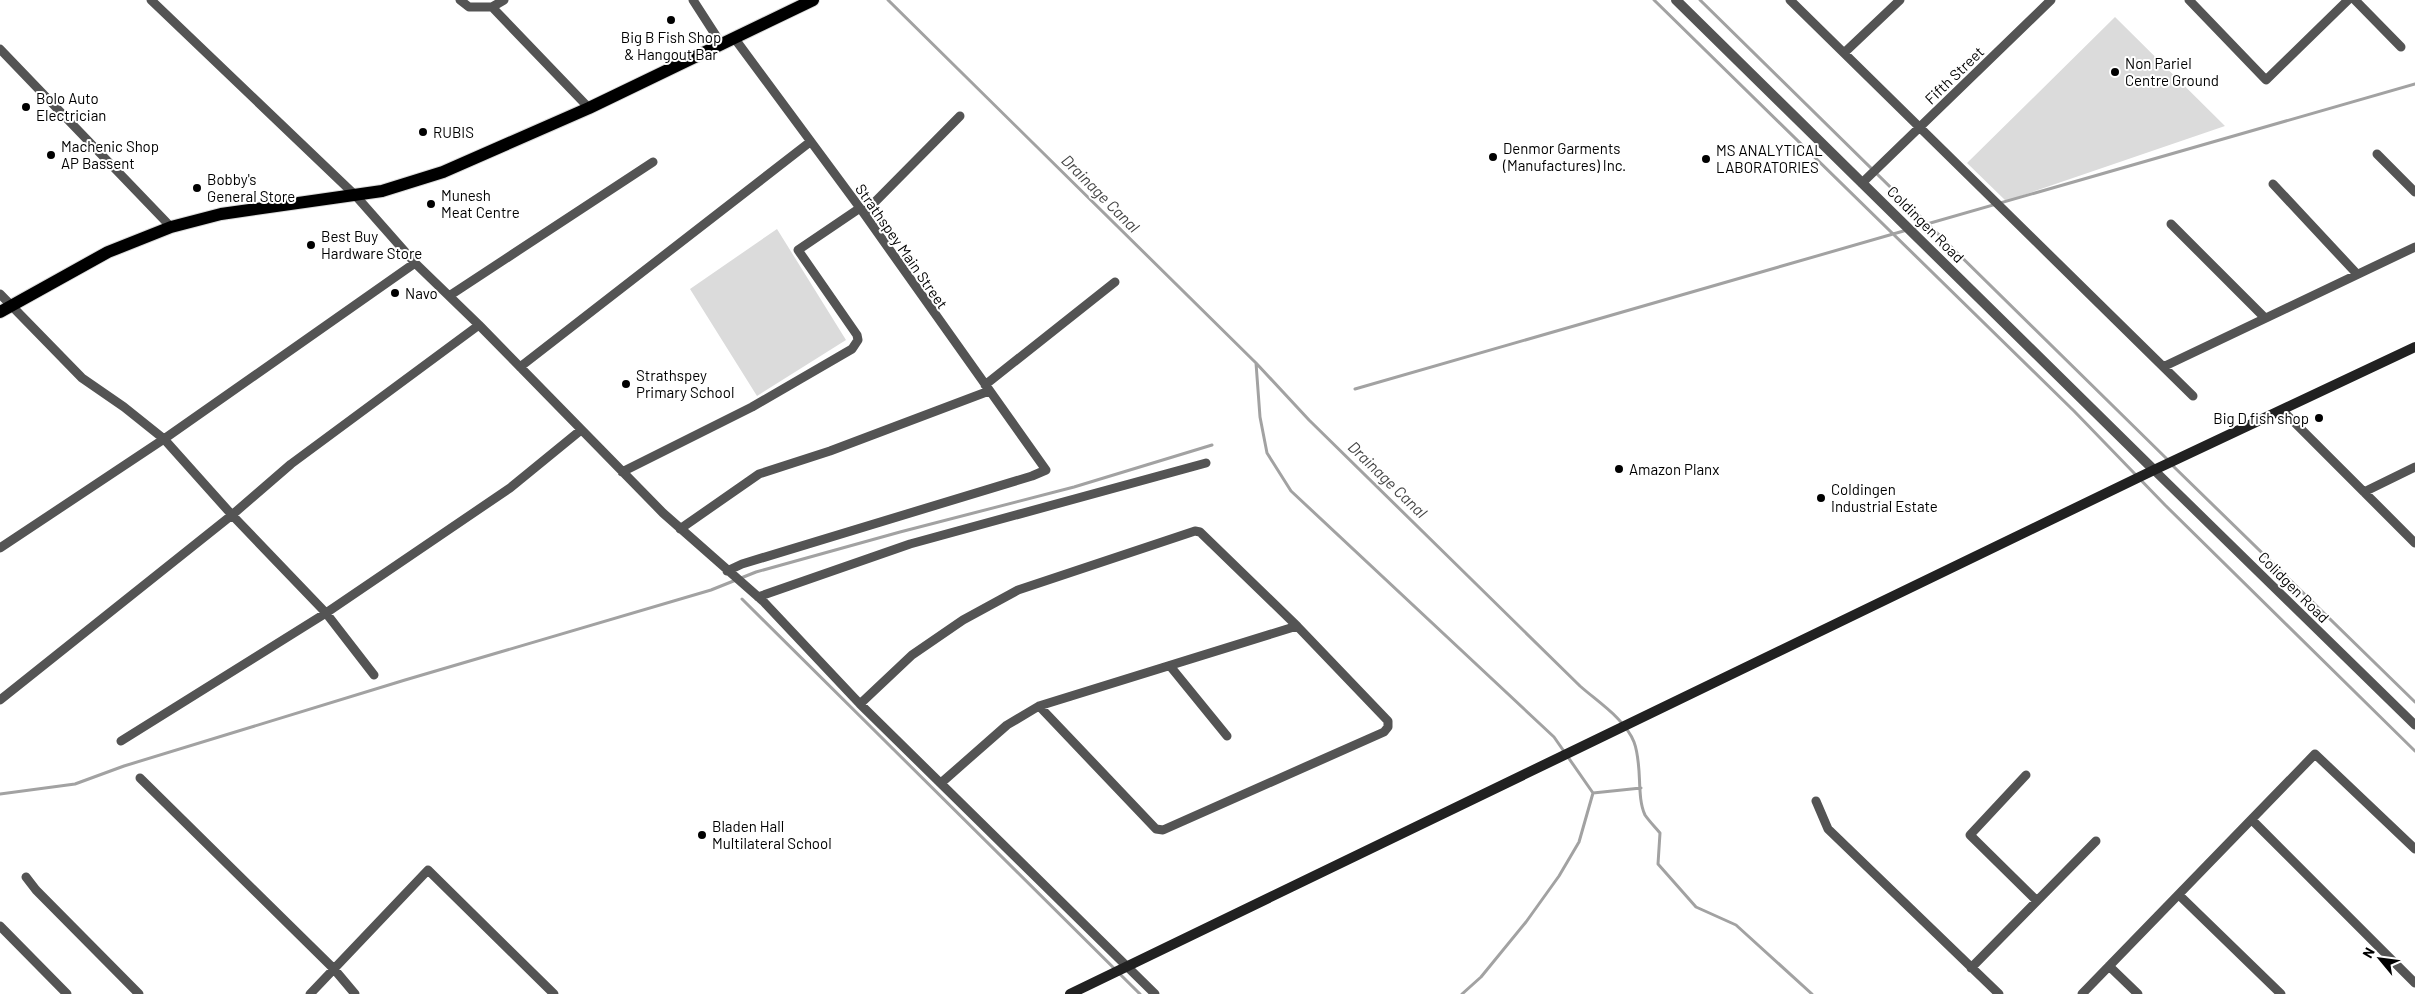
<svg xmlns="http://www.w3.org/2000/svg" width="2415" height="994" font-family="Barlow,sans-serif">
<rect width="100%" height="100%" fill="#fff"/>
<!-- garden -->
<path fill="#dbdbdb" d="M2115,17L2225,126L2006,201L1967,163Z
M777,229L846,340L757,396L690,289Z"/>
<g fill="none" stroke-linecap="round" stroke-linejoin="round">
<!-- stream -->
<path stroke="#a2a2a2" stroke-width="3" d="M888,0L1256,363L1309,420L1580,686C1598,702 1625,719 1634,742C1643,766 1636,796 1645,815C1649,821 1655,827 1660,833L1658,864L1696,907L1736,925L1812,994
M1654,0L2074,411L2165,505L2415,751
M1700,0L2168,460
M1913,228L2415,84
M1256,363L1260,417L1267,453L1291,491L1554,737L1593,793
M1355,389L1907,230
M2172,465L2415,702
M742,599L1140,994
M0,794L75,784L124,766L405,680L711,590L756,572L900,532L1074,487L1212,445
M1462,994L1481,977L1526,922L1559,876L1579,842L1593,793L1641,788"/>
<defs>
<path id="primary" d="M0,312L108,252L171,227L221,214L382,191L443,172L589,108L813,0"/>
</defs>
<!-- primary casing -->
<use href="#primary" stroke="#dbdbdb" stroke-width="14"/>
<!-- minor -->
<path stroke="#545454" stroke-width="9" d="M151,0L355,195L415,263L479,325L663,513L763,601L860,704L1155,994
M460,0L469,7H492L589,108
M693,0L722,45
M1790,0L2193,396
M2189,0L2266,80L2348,0
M2355,0L2401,47
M492,7L504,0
M0,49L171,227
M1844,53L1900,0
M2377,154L2415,192
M1862,183L2051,0
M2273,184L2357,274
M864,213L960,116
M2171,224L2264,317
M0,294L82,378L124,407L164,439L232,515L326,613L374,675
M449,296L653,162
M2165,366L2415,247
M520,367L810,142
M985,385L1115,282
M2282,410L2415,543
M2154,470L2415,725
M622,472L752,407L852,349L858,340L857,335L798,250L860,208
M2364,492L2415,467
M680,529L759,474L830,451L989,391
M0,548L164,439L415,263
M727,571L742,564L1032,476L1046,470L860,208L735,39
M758,597L910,544L1206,463
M1170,666L1227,736
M0,700L232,515L291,464L479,325
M860,704L912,655L963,620L1018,590L1195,531L1200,532L1297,626L1388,721V727L1384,732L1163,830L1156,829L1039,706
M121,741L326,613L510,488L581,430
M2026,775L1970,835L2037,901
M140,778L334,969L355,994
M941,783L1007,725L1039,706L1297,626
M1816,801L1828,829L1999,994
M2252,820L2415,983
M26,877L36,890L139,994
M2179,895L2281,994
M0,926L67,994
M2109,966L2138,994
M1971,968L2096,841
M310,994L428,870L554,994
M2082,994L2315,754L2415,849"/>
<!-- tertiary -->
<path stroke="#545454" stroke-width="10" d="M1676,0L2154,470"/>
<!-- secondary -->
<path stroke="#212121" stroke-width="10" d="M1070,994L2154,470L2415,347"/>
<!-- primary -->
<use href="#primary" stroke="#000" stroke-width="12"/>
</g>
<!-- markers -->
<g fill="#000" stroke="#fff" stroke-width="2">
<circle cx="671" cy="20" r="5"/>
<circle cx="2115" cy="72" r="5"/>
<circle cx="26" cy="107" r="5"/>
<circle cx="423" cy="132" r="5"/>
<circle cx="51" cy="155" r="5"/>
<circle cx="1493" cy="157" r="5"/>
<circle cx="1706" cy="159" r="5"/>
<circle cx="197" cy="188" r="5"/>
<circle cx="431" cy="204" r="5"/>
<circle cx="311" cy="245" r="5"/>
<circle cx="395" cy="293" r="5"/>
<circle cx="626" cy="384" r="5"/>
<circle cx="2319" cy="418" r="5"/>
<circle cx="1619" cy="469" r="5"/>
<circle cx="1821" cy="498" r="5"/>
<circle cx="702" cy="835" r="5"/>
</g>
<g text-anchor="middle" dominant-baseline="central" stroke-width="4" stroke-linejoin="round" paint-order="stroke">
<!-- poi labels -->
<g font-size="15" fill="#000" stroke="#fff" text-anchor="start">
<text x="671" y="37" text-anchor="middle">Big B Fish Shop<tspan x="671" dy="17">&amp; Hangout Bar</tspan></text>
<text x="2125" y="63">Non Pariel<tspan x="2125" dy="17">Centre Ground</tspan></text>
<text x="36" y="98">Bolo Auto<tspan x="36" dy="17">Electrician</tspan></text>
<text x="433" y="132">RUBIS</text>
<text x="61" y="146">Machenic Shop<tspan x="61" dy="17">AP Bassent</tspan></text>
<text x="1503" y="148">Denmor Garments<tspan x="1503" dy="17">(Manufactures) Inc.</tspan></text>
<text x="1716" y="150">MS ANALYTICAL<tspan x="1716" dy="17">LABORATORIES</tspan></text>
<text x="207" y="179">Bobby's<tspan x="207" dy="17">General Store</tspan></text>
<text x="441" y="195">Munesh<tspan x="441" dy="17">Meat Centre</tspan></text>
<text x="321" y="236">Best Buy<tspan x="321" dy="17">Hardware Store</tspan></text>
<text x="405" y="293">Navo</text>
<text x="636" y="375">Strathspey<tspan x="636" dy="17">Primary School</tspan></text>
<text x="2309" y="418" text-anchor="end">Big D fish shop</text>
<text x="1629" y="469">Amazon Planx</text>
<text x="1831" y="489">Coldingen<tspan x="1831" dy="17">Industrial Estate</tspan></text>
<text x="712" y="826">Bladen Hall<tspan x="712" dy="17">Multilateral School</tspan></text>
</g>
<!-- street labels -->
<g font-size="15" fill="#000" stroke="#fff">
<text transform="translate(1954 75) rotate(-44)">Fifth Street</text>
<text transform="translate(1926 224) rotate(45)">Coldingen Road</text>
<text transform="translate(902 246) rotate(55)">Strathspey Main Street</text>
<text transform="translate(2294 587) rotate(45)">Colidgen Road</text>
</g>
<!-- water labels -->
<g font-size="16" font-style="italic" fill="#434343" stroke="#fff">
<text transform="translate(1101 193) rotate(45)">Drainage Canal</text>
<text transform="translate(1388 479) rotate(44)">Drainage Canal</text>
</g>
</g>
<!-- north arrow -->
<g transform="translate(2380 959) rotate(299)" stroke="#ffffff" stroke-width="4" paint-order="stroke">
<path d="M0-4L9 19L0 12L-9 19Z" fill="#000000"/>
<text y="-8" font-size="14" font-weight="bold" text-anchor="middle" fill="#000000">N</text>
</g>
</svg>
